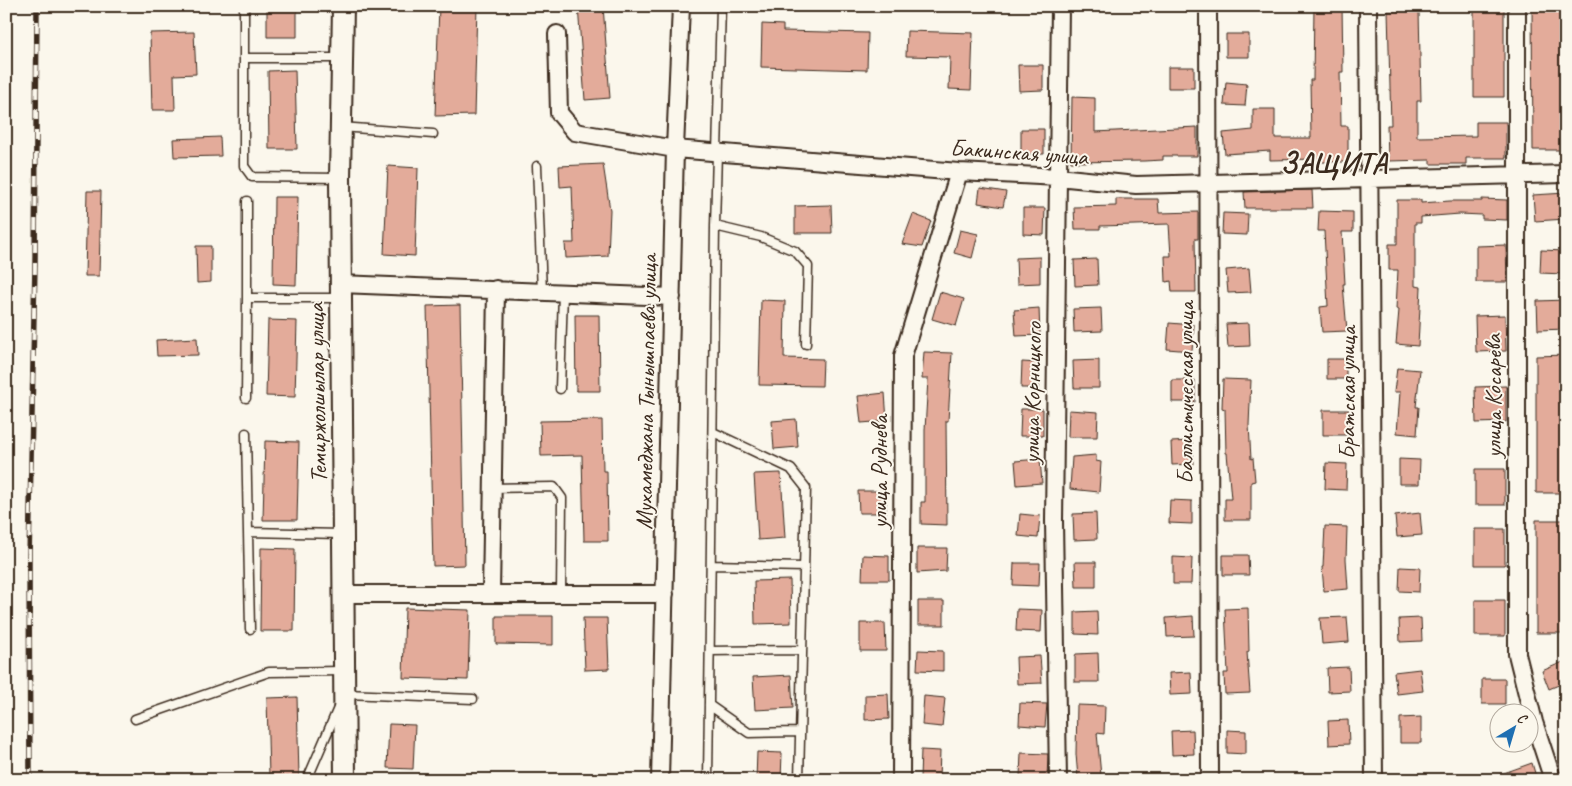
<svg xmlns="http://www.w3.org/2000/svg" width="1572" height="786" font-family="Caveat,sans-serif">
<rect width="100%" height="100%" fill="#fbf7ec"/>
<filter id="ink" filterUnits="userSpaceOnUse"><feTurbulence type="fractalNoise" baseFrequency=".02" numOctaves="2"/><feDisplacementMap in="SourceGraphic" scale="10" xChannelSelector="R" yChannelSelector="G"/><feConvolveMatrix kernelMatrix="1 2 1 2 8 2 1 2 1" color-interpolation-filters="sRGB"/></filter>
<g filter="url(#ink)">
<!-- building -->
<path fill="#e3ab9a" stroke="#3b2a1e" d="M267,6H297V37H267Z
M439,6H477L474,115L435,116Z
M578,6H603L610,98L585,100Z
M1314,6H1342L1343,72H1340L1341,126H1348V162H1318V159L1270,160V151L1225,154L1223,133L1253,130V109H1275V138H1311L1310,80H1313Z
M1532,6H1563V150H1533Z
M1474,7H1504V97H1474Z
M1388,11H1419L1421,101H1417V137L1476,136V122H1506V158H1466V164H1430V160L1388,161L1387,125H1391Z
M762,24L783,25V31L868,33L867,70L761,67Z
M907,31L973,33L971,90L949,89L950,57L906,56Z
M194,32L196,74L174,75L175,110H152L150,33Z
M1226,34H1249V57H1226Z
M1018,65H1043V90L1019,91Z
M1168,67H1194V88H1168Z
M295,70L297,149H269L268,71Z
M1226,82L1247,84L1245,106L1224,105Z
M1072,97L1095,98V132L1197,127V156H1163V160L1144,161L1071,162Z
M1021,129H1044V154H1021Z
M220,137L221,156L174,157L173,139Z
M603,164L610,210L608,256L566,258L565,243H574L572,186L560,187L559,166Z
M388,166L418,168L415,256L384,254Z
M980,188L1006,192L1003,207L978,203Z
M1312,190L1313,208H1245L1244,192Z
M87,191H101L99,276H85Z
M1566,193V219L1535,221L1533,195Z
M274,197H298L296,285L273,284Z
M1116,199H1158L1159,213L1198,212V239H1195L1196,292H1172L1171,281L1166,282L1165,256H1171L1169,224L1100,226V229H1075L1074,207L1116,206Z
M1482,199L1507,200V220L1482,219V215L1460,214L1421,217V223H1415V286L1421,287L1418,346L1396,344L1399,310L1396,309L1398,270H1389V244H1397V200H1421V203L1450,201H1482Z
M831,205L832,233H795V206Z
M1023,208H1045L1044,235L1023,234Z
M1319,211L1353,212V232H1342L1345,284H1343L1347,331L1322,332L1320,307L1328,306L1324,231H1318Z
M1223,213L1248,214L1247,235L1222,234Z
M913,214L931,221L922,247L902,244Z
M960,230L978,234L972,258L954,253Z
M1506,245L1507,282H1476V246Z
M196,246H211V282L197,283Z
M1541,250L1565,251L1564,274L1540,273Z
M1040,257V283L1017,284L1016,258Z
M1097,259L1098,285L1075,286L1074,260Z
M1249,268L1251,292L1228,293L1226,270Z
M940,292L964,299L956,326L932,319Z
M761,300L785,301L784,358L823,359L822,386L759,385Z
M1566,300V329L1538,330L1537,301Z
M460,305L465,565L433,566L427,306Z
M1039,308L1040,335L1016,336L1014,310Z
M1101,308L1102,331L1074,332L1073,309Z
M575,315H599L600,391H576Z
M1505,315L1506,351L1476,352L1475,316Z
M268,320L297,321L295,397L266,396Z
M1169,323L1194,325L1192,351L1167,349Z
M1249,323L1250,346L1228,347L1226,324Z
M197,338L198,355L157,356L156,340Z
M924,352L952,353L948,421H946L947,525L921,524V502H925V430L928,379H922Z
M1566,355V493H1536V356Z
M1327,359H1346V379H1327Z
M1099,360V388H1074L1073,361Z
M1022,362L1039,363V388H1021Z
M1397,368L1420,370L1416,407H1419L1417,435L1397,433L1400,392H1394Z
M1223,379L1251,380L1249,425L1251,459L1253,458L1255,481L1251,482V520H1225V499H1231L1227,453H1226L1225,409L1222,408Z
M1172,380H1195V402H1172Z
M1506,386V422L1476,423L1475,387Z
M885,393L887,421L861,423L858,396Z
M1021,409H1043V436H1020Z
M1069,410L1098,412L1097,437H1068Z
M1323,410H1349V435H1323Z
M796,419L798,447L774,449L772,421Z
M602,420L603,471H607L608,541H584L582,455L541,456L540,421Z
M265,441L299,442L297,520H263Z
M1192,441L1194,464L1172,465L1171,442Z
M1096,455V461L1101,462L1099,492L1070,489L1072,457Z
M1040,459L1042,483L1017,485L1015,461Z
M1399,459L1420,460L1419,484H1399Z
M1326,463L1347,464L1346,490L1325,489Z
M1475,469H1505V505H1475Z
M781,473L785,538L758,540L754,474Z
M858,491H886V513H859Z
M1170,500L1192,501V524L1169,523Z
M1096,513L1097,539L1074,540L1073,514Z
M1420,513L1422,535L1397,537L1395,516Z
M1020,514L1040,516L1038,538L1018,536Z
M1536,520H1566V633H1536Z
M1325,526L1347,527L1346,559L1348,589L1324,591L1322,567H1323Z
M1475,529H1505V565H1475Z
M261,548L295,549L294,631H260Z
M917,548H947L946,571L917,573Z
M863,555L889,556V580H862Z
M1223,555H1248L1249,575H1223Z
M1173,557L1192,558L1191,584H1173Z
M1075,562H1096V587H1076Z
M1014,563H1040L1039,586L1013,585Z
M1400,567L1420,568L1419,592L1399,591Z
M790,580L791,623L755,624L754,581Z
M1475,600H1505V636H1475Z
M918,601H944V625H918Z
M405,608L470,610L468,680L403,678Z
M1248,608L1249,651L1247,652L1250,693L1225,694L1224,673H1228L1225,609Z
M1017,609L1042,610L1041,632L1016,631Z
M1097,611L1098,635L1075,634V612Z
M496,616H553V645L496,644Z
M1193,616L1194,636L1167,637L1166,618Z
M1347,617L1349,642L1322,644L1320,618Z
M583,618H607L609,669L585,670Z
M1421,618L1422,641L1400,642L1399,619Z
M860,623H885L886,651H860Z
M918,650L943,651V671L917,670Z
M1098,653L1099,682H1075V656L1076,654Z
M1040,656L1042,683L1017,684L1016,657Z
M1563,662L1566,670V682L1549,689L1542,671Z
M1349,667L1350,691L1328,692L1327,668Z
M1420,669L1423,691L1397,694L1394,672Z
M1191,672L1192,694L1170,695L1169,673Z
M791,675L793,708L755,710L753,677Z
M1482,679H1505V704H1482Z
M888,694L889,719L865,720V695Z
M924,696L945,698L942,727L922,725Z
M297,697L299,777H269L267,698Z
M1020,703L1047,704L1045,727L1019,725Z
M1077,705L1105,706L1104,734L1097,733L1101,776L1078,778L1076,754Z
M1421,717V743H1400V718Z
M1348,720L1349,744L1329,745L1328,721Z
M389,724L415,725L413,769L387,768Z
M1193,730L1194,754L1172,755L1171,731Z
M1227,730L1246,731V754L1227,753Z
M921,750L940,751L939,779L920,778Z
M757,752L782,753L781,780H756Z
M1021,753L1048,754L1047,779L1020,777Z
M1532,763L1537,780H1490V778Z"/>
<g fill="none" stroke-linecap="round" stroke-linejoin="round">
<defs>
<path id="service" d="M244,6V58
M341,127L433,134
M537,166L542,292
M340,178L252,177L244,166V58H340
M247,201V298
M715,226L761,237L795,251L808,266L806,344
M560,389L563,292
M246,398L247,298H341
M713,432L791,469L806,488L799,780
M246,433L248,532L341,534
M493,488L554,487L562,498L561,594
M248,532L250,629
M711,565L804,567
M710,651L802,650
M346,694L473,699
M709,705L749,733L800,732
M135,719L269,672L343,671
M307,780L338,708
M708,780L715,226L721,6"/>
<path id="minor" d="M1208,6L1210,780
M1368,6L1374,780
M1517,6V654L1534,722L1553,780
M557,34L559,113L575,132L675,149L959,172L1058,177L1136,185L1566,174
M340,284L672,297
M344,594H665
M491,594L496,289
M660,780L675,149L681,6
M901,780L903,356L959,172
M1058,780L1054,521L1060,6"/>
<path id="tertiary" d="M343,6L340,178L341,298L345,780"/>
</defs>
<!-- service casing -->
<use href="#service" stroke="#3b2a1e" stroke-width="11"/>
<!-- minor casing -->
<use href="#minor" stroke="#3b2a1e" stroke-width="20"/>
<!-- tertiary casing -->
<use href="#tertiary" stroke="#3b2a1e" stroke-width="24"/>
<!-- service -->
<use href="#service" stroke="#fbf7ec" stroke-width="8"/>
<!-- minor -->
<use href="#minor" stroke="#fbf7ec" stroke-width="16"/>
<!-- tertiary -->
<use href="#tertiary" stroke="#fbf7ec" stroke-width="20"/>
<defs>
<path id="rail" d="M30,780L29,560L35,265L37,6"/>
</defs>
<!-- rail casing -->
<use href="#rail" stroke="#3b2a1e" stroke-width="5.5"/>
<!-- rail -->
<use href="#rail" stroke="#fbf7ec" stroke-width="4" stroke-dasharray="11" stroke-linecap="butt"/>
</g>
</g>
<g text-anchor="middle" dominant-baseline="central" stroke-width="4" stroke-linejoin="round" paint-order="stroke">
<!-- street labels -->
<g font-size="24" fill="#3b2a1e" stroke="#fbf7ec">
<text transform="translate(1019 152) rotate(4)">Бакинская улица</text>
<text transform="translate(646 392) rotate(-89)">Мухамеджана Тынышпаева улица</text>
<text transform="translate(317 393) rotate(-91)">Темиржолшылар улица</text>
<text transform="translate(1032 393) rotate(-89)">улица Корницкого</text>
<text transform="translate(1185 393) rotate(-90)">Баллистическая улица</text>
<text transform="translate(1347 393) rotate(-90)">Братская улица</text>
<text transform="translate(1493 396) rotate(-90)">улица Косарева</text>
<text transform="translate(879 472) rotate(-90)">улица Руднева</text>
</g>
<!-- district labels -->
<g font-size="29" font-weight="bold" letter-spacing="1" fill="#3b2a1e" stroke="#fbf7ec">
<text x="1334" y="163">ЗАЩИТА</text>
</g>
</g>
<!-- margin -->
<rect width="1572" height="786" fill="none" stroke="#fbf7ec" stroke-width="25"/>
<rect x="12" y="12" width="1547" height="761" fill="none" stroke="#3b2a1e" stroke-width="2" filter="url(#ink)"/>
<!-- north arrow -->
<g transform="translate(1514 728) rotate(38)"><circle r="24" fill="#fbf7ec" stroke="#aea59a"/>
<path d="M0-4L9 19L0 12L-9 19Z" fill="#1f6fb2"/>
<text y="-8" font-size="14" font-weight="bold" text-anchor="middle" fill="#3b2a1e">С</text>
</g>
</svg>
